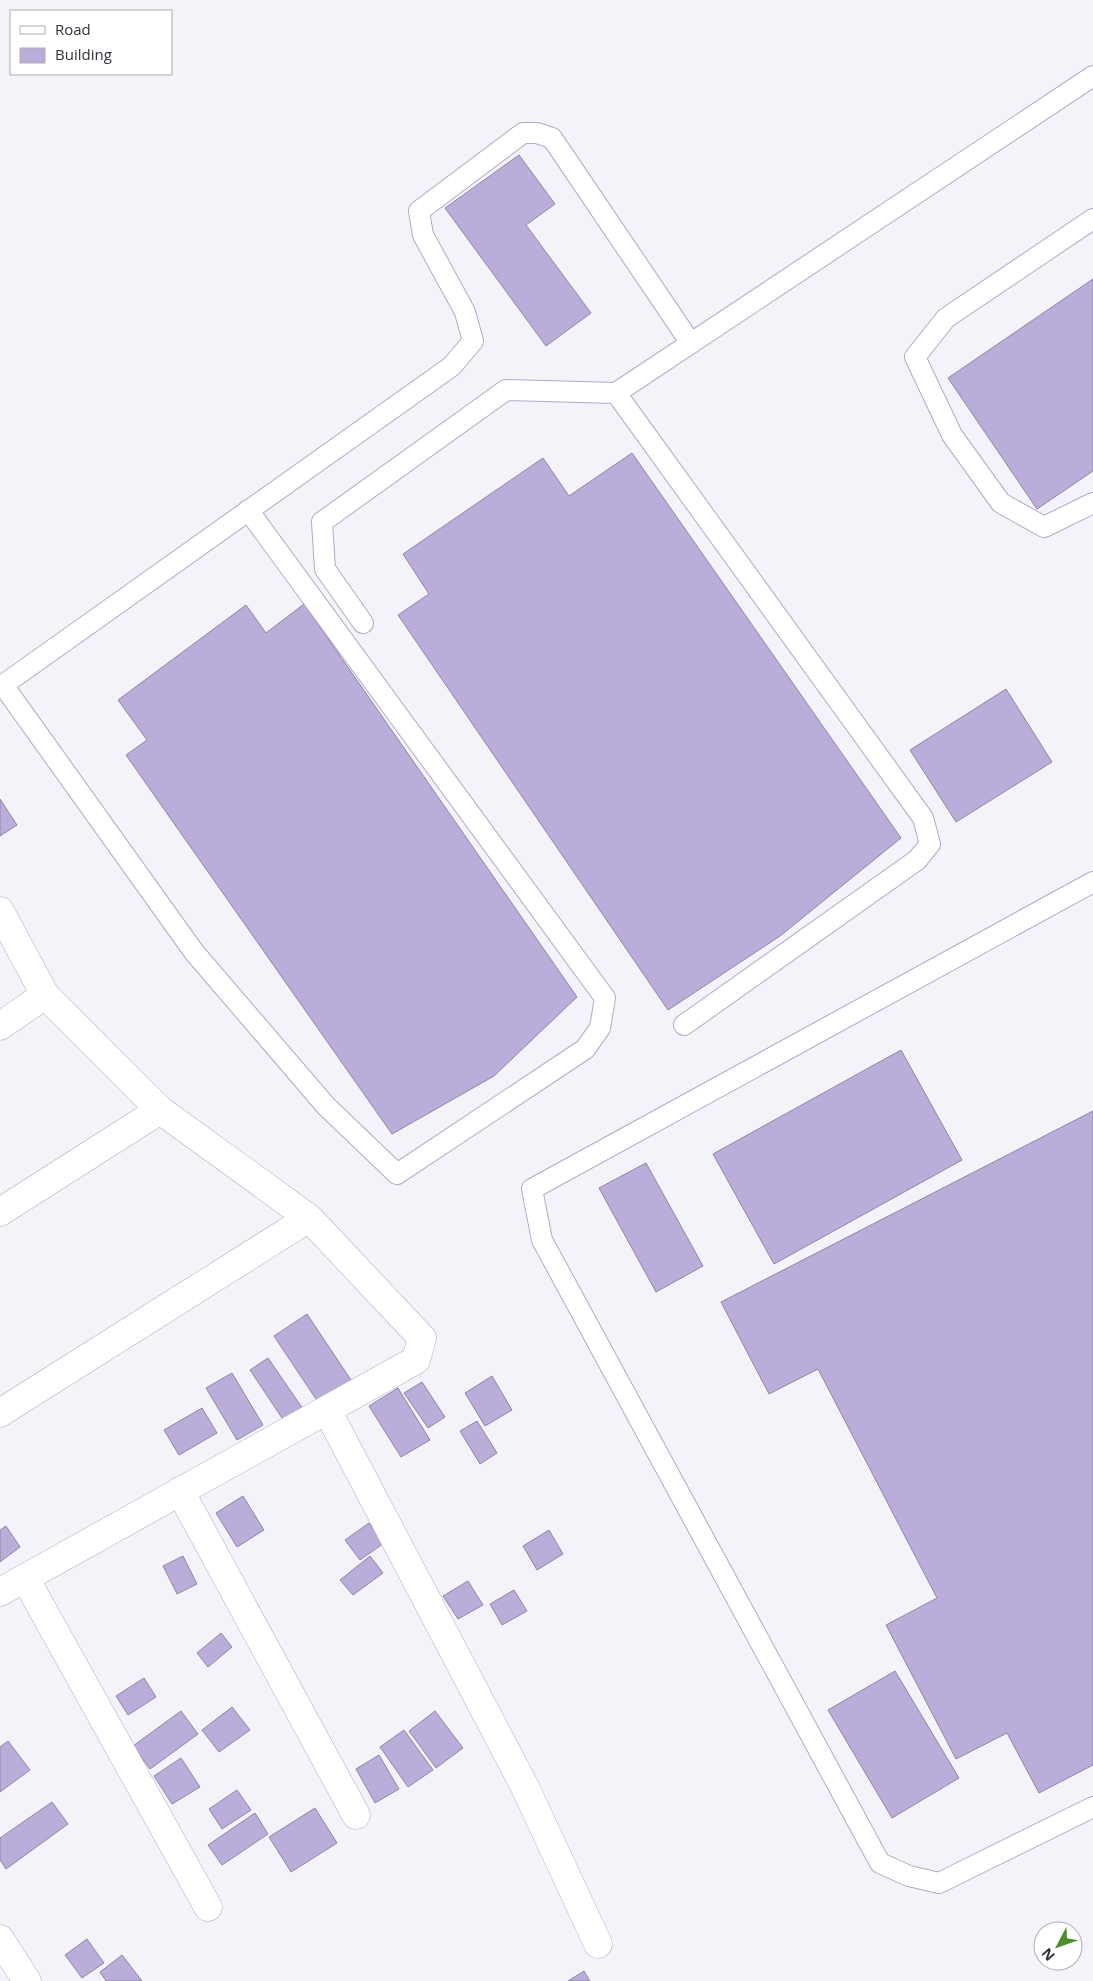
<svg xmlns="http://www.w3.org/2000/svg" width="1093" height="1981" font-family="'Open Sans',sans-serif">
<rect width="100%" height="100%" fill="#f5f3fa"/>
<!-- building -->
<path fill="#bbadd9" stroke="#8f85a5" d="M519,155L555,204L526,225L591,313L546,346L445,208Z
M1093,279V471L1037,509L948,378Z
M632,453L901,838L780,936L668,1010L398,615L429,594L403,554L543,458L569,496Z
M304,604L577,997L494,1076L392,1134L126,755L147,740L118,700L246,605L266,633Z
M1006,689L1052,762L956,822L910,750Z
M0,799L17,825L0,836Z
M901,1050L962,1160L774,1264L713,1154Z
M1093,1111V1765L1039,1793L1007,1733L956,1759L886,1625L937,1598L818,1369L769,1394L721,1302Z
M646,1163L703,1266L656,1292L599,1188Z
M307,1314L355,1386L322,1408L274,1336Z
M268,1358L303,1409L284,1421L250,1370Z
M232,1373L263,1425L237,1440L206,1388Z
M492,1376L512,1410L485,1426L465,1393Z
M422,1382L445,1417L428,1428L404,1393Z
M398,1388L430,1440L401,1457L369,1406Z
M202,1408L217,1433L179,1455L164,1430Z
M477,1421L497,1453L480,1464L460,1431Z
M243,1496L264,1530L237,1547L216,1513Z
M369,1523L384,1543L360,1560L345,1540Z
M6,1526L20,1547L0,1562V1530Z
M549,1530L563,1554L537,1570L523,1546Z
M183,1556L197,1584L177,1594L163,1566Z
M370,1556L383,1573L353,1595L340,1580Z
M468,1581L483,1605L458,1619L443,1596Z
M514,1590L527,1611L502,1625L490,1604Z
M221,1633L232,1647L208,1667L197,1653Z
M895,1671L959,1778L892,1818L828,1710Z
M144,1678L156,1697L128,1715L116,1696Z
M232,1707L250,1730L219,1752L202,1730Z
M181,1711L198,1734L150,1769L133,1746Z
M435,1711L463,1748L436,1768L409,1731Z
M404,1730L433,1770L408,1787L380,1747Z
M8,1741L30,1770L0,1792V1747Z
M379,1755L399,1789L375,1803L356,1769Z
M181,1758L200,1787L172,1804L154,1776Z
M237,1790L251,1810L222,1829L209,1809Z
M52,1802L68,1824L6,1869L0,1860V1838Z
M315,1808L337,1843L291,1872L269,1837Z
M255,1813L268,1834L222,1865L208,1845Z
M87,1939L104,1963L82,1978L65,1955Z
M122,1955L142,1981H106L100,1972Z
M584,1971L590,1981H568Z"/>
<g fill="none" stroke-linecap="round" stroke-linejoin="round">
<defs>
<path id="service" d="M1093,219L946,318L915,357L952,435L1001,503L1044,527L1093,503
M616,393L923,818L930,844L917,860L684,1025
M248,510L605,998L600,1028L585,1049L397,1174L326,1106L194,952L3,685L452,366L473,341L465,312L423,235L419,211L523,133H537L552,138L690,342
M363,623L325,569L322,522L506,390L616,393L1093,76
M1093,882L532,1189L542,1240L880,1863L909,1876L939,1883L1093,1807"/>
<path id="minor" d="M0,911L45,995L160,1110
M0,1026L45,995
M0,1212L160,1110L309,1218L0,1413
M327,1410L525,1787L598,1944
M180,1491L356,1815
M25,1578L208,1907
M0,1592L416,1360L422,1338L309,1218
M0,1939L27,1981"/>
</defs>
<!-- service casing -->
<use href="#service" stroke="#b3a9c9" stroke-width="22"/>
<!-- minor casing -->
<use href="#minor" stroke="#b3a9c9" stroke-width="29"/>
<!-- service -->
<use href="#service" stroke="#fff" stroke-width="20"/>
<!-- minor -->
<use href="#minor" stroke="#fff" stroke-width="28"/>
</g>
<!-- legend -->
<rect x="10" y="10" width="162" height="65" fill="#ffffff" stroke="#aeacb1"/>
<rect x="20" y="26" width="25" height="8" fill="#ffffff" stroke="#aeacb1"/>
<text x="55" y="35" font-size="15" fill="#34303d">Road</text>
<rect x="20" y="48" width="25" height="15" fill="#bbadd9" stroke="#aeacb1"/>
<text x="55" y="60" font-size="15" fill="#34303d">Building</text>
<!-- north arrow -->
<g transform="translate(1058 1946) rotate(229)"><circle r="24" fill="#ffffff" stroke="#aeacb1"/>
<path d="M0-4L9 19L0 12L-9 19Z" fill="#4f8d2c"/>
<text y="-8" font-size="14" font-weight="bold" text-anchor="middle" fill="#34303d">N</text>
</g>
</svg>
